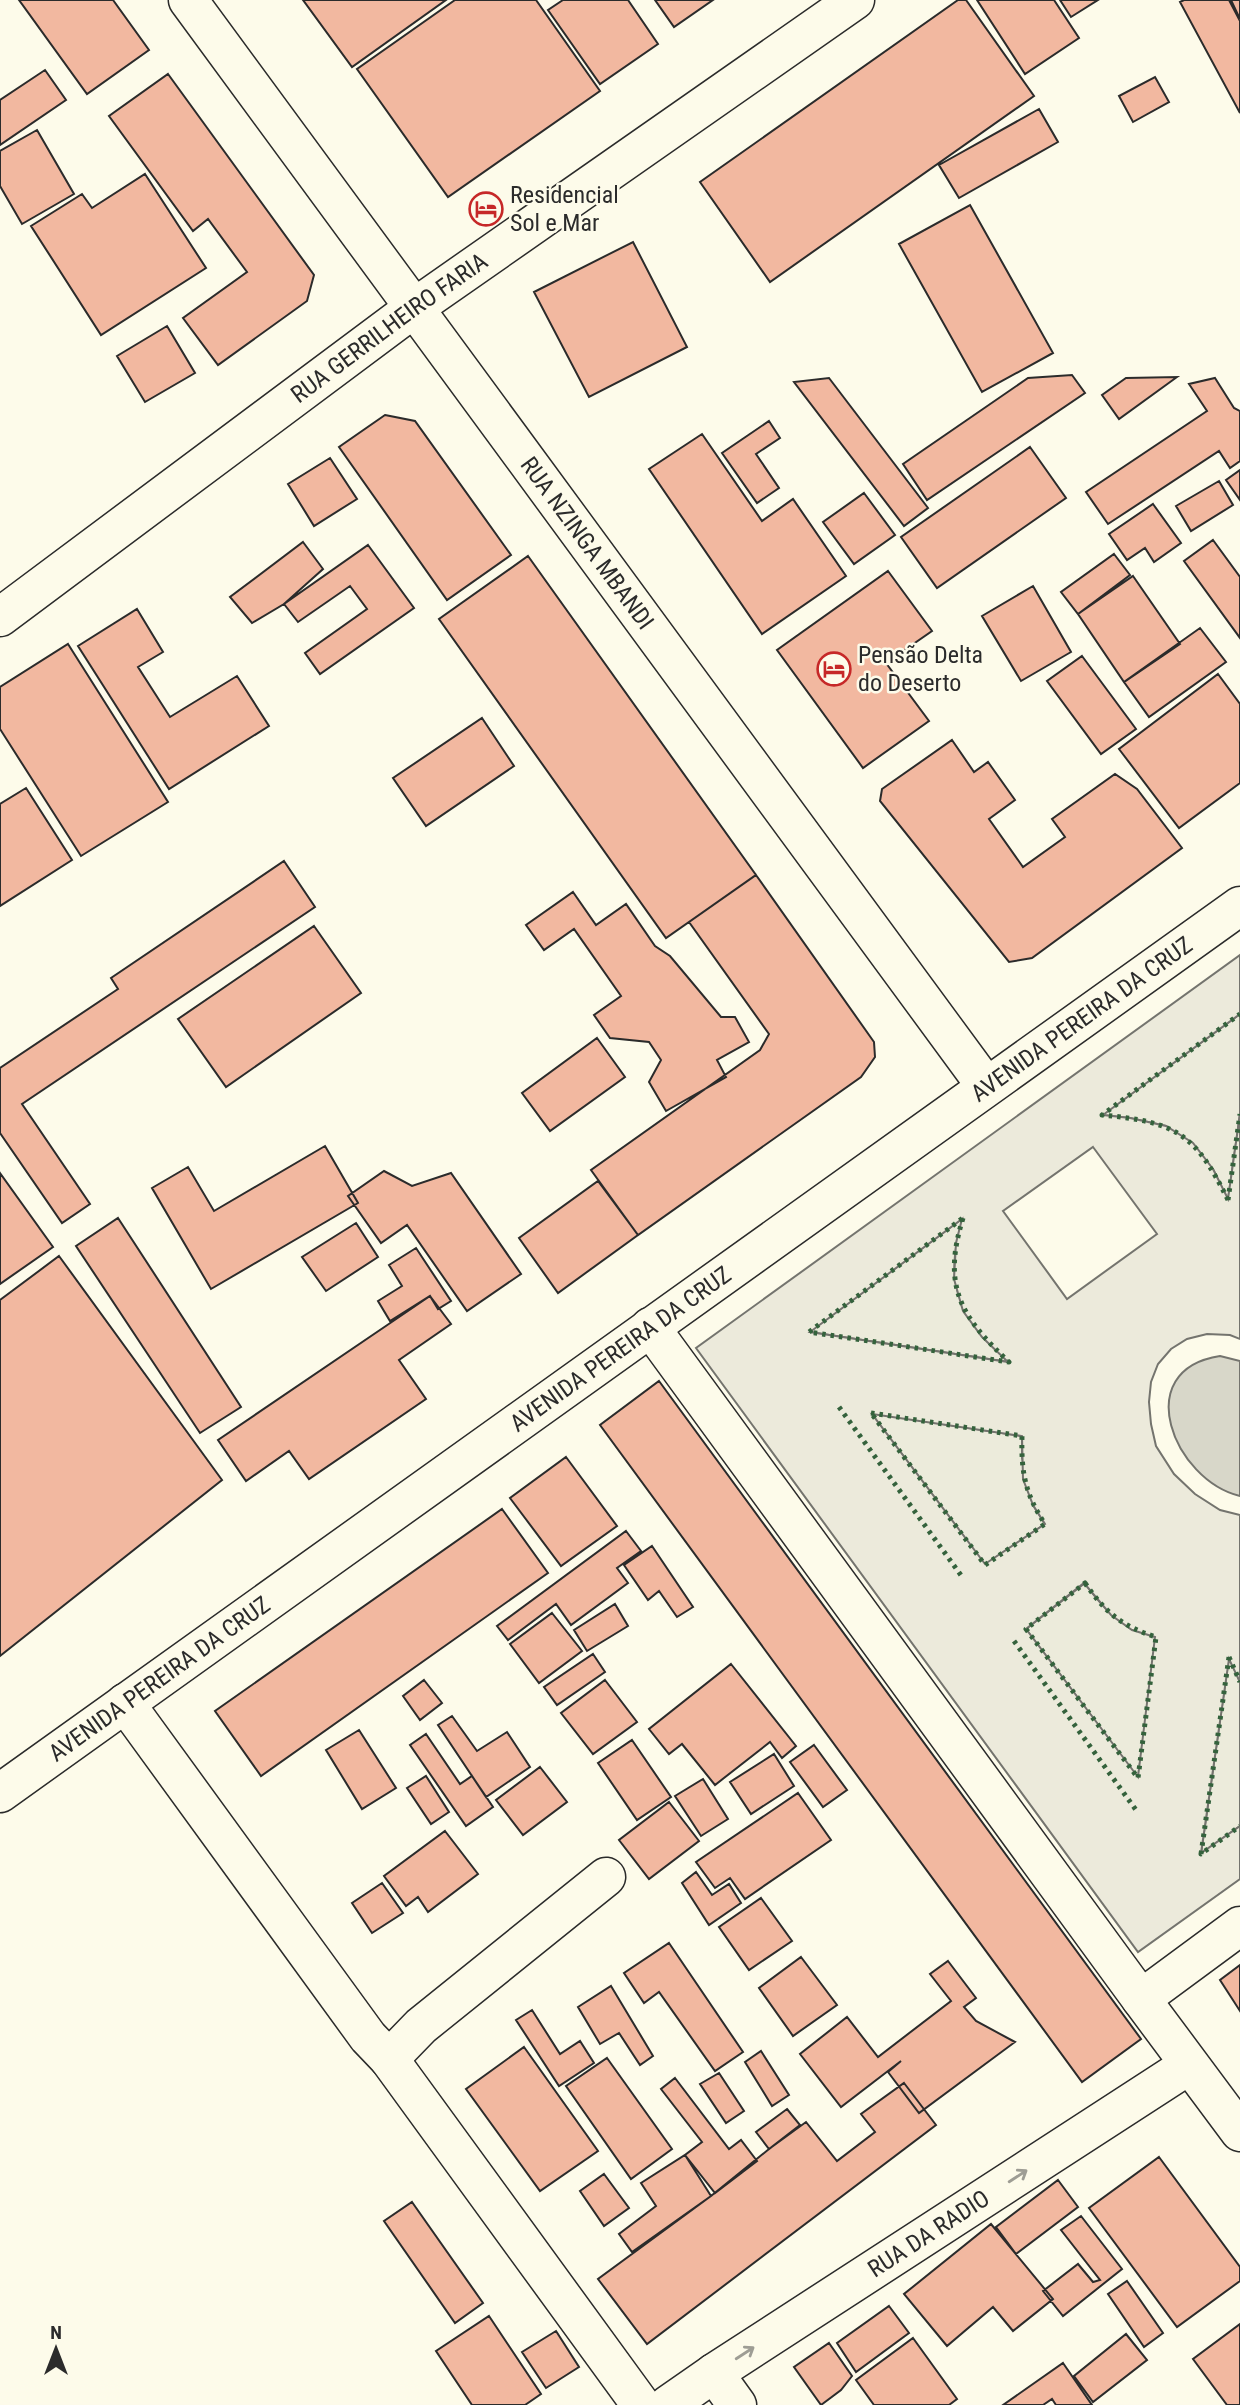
<svg xmlns="http://www.w3.org/2000/svg" width="1240" height="2405" font-family="'Roboto Condensed',sans-serif">
<rect width="100%" height="100%" fill="#fdfbea"/>
<!-- green -->
<path fill="#ecebdb" stroke="#74746e" stroke-width="2" d="M1240,1014V1114L1228,1200L1213,1169L1166,1126L1130,1118L1102,1115Z
M963,1218C942,1286 960,1316 1009,1362L809,1332Z
M871,1413L1022,1436V1458L1033,1505L1045,1524L985,1565Z
M1085,1583C1105,1612 1121,1626 1156,1637L1138,1778L1026,1629Z
M1229,1657L1240,1682V1826L1201,1854Z"/>
<!-- parking -->
<path fill="#eceadb" stroke="#74746e" stroke-width="2" fill-rule="evenodd" d="M1240,955V1014L1103,1115L1130,1118L1166,1126L1193,1143L1213,1169L1228,1199L1240,1114V1339L1230,1335L1207,1334L1187,1339L1171,1349L1158,1364L1151,1382L1149,1402L1151,1424L1156,1446L1174,1474L1195,1494L1220,1510L1240,1515V1682L1229,1659L1201,1853L1240,1826V1879L1138,1952L696,1348ZM1093,1147L1157,1234L1067,1299L1003,1211ZM962,1219L956,1243L954,1279L963,1311L982,1337L1008,1362L810,1332ZM872,1414L1022,1436L1023,1479L1033,1505L1045,1524L985,1564ZM1084,1583L1111,1615L1132,1630L1155,1637L1138,1777L1026,1629Z"/>
<!-- water -->
<path fill="#d8d7c9" stroke="#74746e" stroke-width="2" d="M1220,1356L1240,1361V1496C1174,1480 1129,1370 1220,1356Z"/>
<!-- building -->
<path fill="#f2b8a0" stroke="#2b2b2b" stroke-width="2" d="M19,0H113L149,50L87,94Z
M303,0H446L352,67Z
M455,0H536L600,91L448,197L357,69Z
M563,0H628L658,44L600,84L548,10Z
M655,0H713L674,27Z
M958,0H966L1034,96L770,282L700,182Z
M977,0H1054L1079,38L1025,74Z
M1060,0H1098L1071,17Z
M1184,0H1229L1240,21V113L1180,2Z
M1231,0H1240V19Z
M45,70L66,100L0,145V100Z
M168,74L314,275L307,301L218,365L183,318L247,272L208,219L193,231L109,116Z
M1155,77L1169,102L1133,122L1119,96Z
M1039,109L1058,142L959,198L939,165Z
M37,130L74,194L22,224L0,186V151Z
M145,174L206,268L101,335L31,226L82,194L92,208Z
M970,205L1053,353L982,392L899,244Z
M633,242L687,347L589,397L534,292Z
M167,326L195,373L145,402L117,356Z
M1072,375L1085,393L927,500L903,464L1028,378Z
M1177,377L1119,419L1102,395L1126,378Z
M829,378L928,508L904,526L794,382Z
M1215,378L1234,408L1240,411V461L1230,468L1219,451L1108,524L1086,492L1207,411L1189,384Z
M385,415L415,421L511,555L447,600L339,447Z
M769,421L780,438L756,454L779,488L757,503L722,453Z
M702,434L762,521L793,499L846,576L762,634L649,469Z
M1030,447L1066,498L937,588L901,537Z
M330,458L357,499L314,526L288,484Z
M1240,470V500L1226,480Z
M1219,481L1233,505L1191,531L1176,506Z
M864,493L895,535L854,564L823,522Z
M1153,504L1181,543L1154,562L1145,548L1127,560L1109,534Z
M1213,540L1240,577V638L1184,561Z
M303,542L323,569L284,604L252,623L230,597Z
M368,545L414,608L320,674L305,653L367,609L350,586L298,622L284,604Z
M1114,554L1130,575L1078,614L1061,592Z
M528,556L756,875L666,938L439,619Z
M888,571L932,631L886,663L929,721L863,768L777,650Z
M1133,576L1180,644L1124,682L1078,614Z
M1033,586L1071,652L1021,681L982,616Z
M137,609L163,652L138,667L170,717L237,676L269,726L169,789L78,646Z
M1200,628L1226,662L1149,717L1124,682Z
M68,644L168,802L81,856L0,729V687Z
M1082,656L1136,729L1101,754L1047,681Z
M1218,674L1240,704V783L1179,828L1119,749Z
M482,718L514,766L426,826L393,778Z
M952,740L974,772L988,762L1015,800L989,819L1023,867L1065,837L1052,819L1115,774L1137,789L1182,848L1032,958L1009,962L880,801L882,789Z
M26,788L72,860L0,906V804Z
M284,861L315,907L22,1104L90,1204L62,1223L0,1133V1068L118,989L111,978Z
M756,875L874,1042L875,1057L861,1077L638,1235L591,1170L760,1050L769,1034L689,922Z
M573,892L596,925L626,904L655,946L670,956L721,1017H735L749,1042L717,1060L726,1077L666,1111L649,1082L661,1060L649,1042L610,1038L594,1015L621,996L574,929L544,950L526,925Z
M314,926L361,993L226,1087L178,1019Z
M597,1038L625,1077L550,1131L522,1093Z
M325,1146L358,1203L211,1289L152,1188L188,1167L214,1211Z
M384,1171L412,1186L451,1173L521,1274L467,1311L407,1225L381,1243L348,1196Z
M0,1173L53,1247L0,1284Z
M598,1181L638,1235L558,1293L519,1238Z
M118,1218L241,1407L200,1433L76,1246Z
M356,1223L378,1257L326,1291L302,1257Z
M416,1248L451,1301L438,1309L430,1296L390,1321L378,1301L402,1286L389,1265Z
M59,1256L222,1480L0,1656V1300Z
M430,1296L451,1324L399,1360L426,1399L309,1479L289,1451L246,1481L218,1440Z
M659,1381L1141,2039L1082,2082L600,1425Z
M566,1457L617,1526L561,1566L510,1498Z
M502,1509L548,1573L261,1776L215,1711Z
M626,1531L641,1551L617,1568L628,1583L571,1625L556,1604L508,1640L497,1626Z
M652,1546L693,1607L677,1617L659,1591L648,1600L624,1565Z
M615,1604L628,1626L587,1651L574,1630Z
M552,1613L582,1651L539,1683L510,1644Z
M593,1654L605,1672L557,1705L544,1687Z
M731,1664L796,1746L782,1758L770,1742L715,1785L682,1744L669,1754L649,1729Z
M424,1680L442,1703L420,1720L403,1696Z
M605,1680L637,1722L593,1754L561,1713Z
M452,1716L477,1751L507,1732L530,1767L486,1797L438,1725Z
M359,1730L396,1788L362,1809L326,1750Z
M426,1734L460,1784L472,1776L493,1807L466,1826L410,1745Z
M632,1740L671,1797L637,1820L598,1763Z
M814,1745L847,1790L823,1807L790,1762Z
M774,1754L794,1786L751,1814L730,1782Z
M540,1767L567,1802L523,1835L496,1800Z
M426,1776L449,1812L431,1824L407,1788Z
M703,1779L728,1819L701,1836L675,1796Z
M798,1793L831,1840L745,1899L730,1878L715,1888L696,1862Z
M669,1802L699,1841L649,1879L619,1840Z
M445,1831L478,1874L428,1912L418,1897L406,1906L384,1876Z
M696,1872L712,1895L729,1884L741,1903L709,1925L682,1883Z
M382,1883L403,1913L372,1933L352,1903Z
M761,1898L792,1941L749,1970L719,1927Z
M669,1943L743,2052L715,2071L659,1992L644,2003L624,1973Z
M801,1957L837,2005L793,2036L759,1988Z
M948,1961L976,1998L964,2007L976,2021L1015,2042L919,2113L888,2072L901,2061L841,2107L800,2054L847,2017L878,2057L951,2001L930,1974Z
M1240,1965V2011L1220,1980Z
M611,1986L653,2056L640,2065L619,2033L600,2044L578,2007Z
M532,2010L560,2054L580,2041L594,2063L559,2086L516,2020Z
M524,2047L598,2151L540,2191L466,2089Z
M761,2051L789,2095L772,2106L745,2062Z
M607,2058L672,2149L631,2179L566,2086Z
M719,2073L744,2111L726,2123L700,2084Z
M675,2078L729,2149L741,2140L757,2161L715,2193L685,2155L702,2142L661,2089Z
M904,2083L936,2125L647,2344L598,2279L711,2196L769,2149L806,2122L837,2161L875,2132L861,2114Z
M787,2109L800,2125L769,2149L756,2132Z
M685,2155L711,2196L632,2252L619,2234L656,2206L641,2183Z
M1159,2157L1240,2267V2281L1177,2327L1089,2208Z
M604,2174L629,2208L604,2226L580,2191Z
M1058,2180L1078,2207L1016,2254L996,2227Z
M412,2202L483,2303L455,2323L384,2221Z
M1081,2216L1122,2269L1063,2316L1043,2291L1078,2264L1093,2282L1100,2280L1061,2230Z
M991,2224L1053,2299L1013,2331L993,2307L947,2346L904,2294Z
M1127,2281L1163,2333L1144,2347L1108,2294Z
M889,2306L909,2333L856,2372L837,2343Z
M489,2316L541,2394L525,2405H472L436,2351Z
M1240,2324V2405H1227L1193,2359Z
M556,2331L579,2367L546,2388L522,2352Z
M1126,2334L1147,2360L1093,2402L1074,2376Z
M913,2338L957,2399L949,2405H874L856,2380Z
M829,2343L852,2376L841,2390L821,2405L794,2367Z
M1063,2363L1092,2405H1056L1052,2399L1043,2405H1003Z"/>
<g fill="none" stroke-linecap="round" stroke-linejoin="round">
<defs>
<g id="street">
<path id="s1" d="M188,0L986,1086"/>
<path id="s2" d="M0,617L414,308L855,0"/>
<path d="M650,1327L1141,1999L1240,1926"/>
<path d="M125,1703L368,2037L389,2059"/>
<path id="s3" d="M0,1793L1240,906"/>
<path d="M606,1877L421,2026L389,2059L641,2405"/>
<path d="M1141,1999L1240,2132"/>
<path d="M714,2373L737,2405"/>
<path id="s4" d="M668,2405L714,2373L1189,2065"/>
</g>
</defs>
<!-- street casing -->
<use href="#street" stroke="#2b2b2b" stroke-width="41"/>
<!-- street -->
<use href="#street" stroke="#fdfbea" stroke-width="38"/>
<!-- hedge -->
<path stroke="#34623c" stroke-width="5" stroke-dasharray="3.5 5" stroke-linecap="butt" d="M1228,1200C1195,1133 1176,1122 1102,1115L1240,1014
M1228,1200L1240,1114
M963,1218C942,1286 960,1316 1009,1362L809,1332Z
M839,1407L963,1578
M871,1413L1022,1436C1021,1472 1025,1494 1045,1524L985,1565Z
M1085,1583C1105,1612 1121,1626 1156,1637L1138,1778L1026,1629Z
M1014,1641L1136,1810
M1229,1657L1201,1854L1240,1826
M1229,1657L1240,1682"/>
</g>
<!-- one-way arrows -->
<defs><path id="oneway-shaft" d="M-6 0H5M1.5-3L5.5 0L1.5 3" fill="none" stroke-width="1.6" stroke-linecap="round" stroke-linejoin="round" transform="scale(1.75)"/></defs>
<g stroke="#9e9d94">
<use href="#oneway-shaft" transform="translate(1018 2176) rotate(-33)"/>
<use href="#oneway-shaft" transform="translate(745 2353) rotate(-33)"/>
</g>
<!-- icons -->
<defs>
<symbol id="hotel-ring" viewBox="-11 -11 22 22"><circle r="9.5" fill="#fdfbea" stroke="#c62828" stroke-width="1.5"/><path d="M-6-4.5h1.5V1H6V5H4.5V3h-9V5H-6ZM-4 0a1.8 1.8 0 1 1 3.6 0ZM.5 0V-2.5h3Q6-2.5 6 0Z" fill="#c62828"/></symbol>
</defs>
<g fill-rule="evenodd">
<use href="#hotel-ring" x="467" y="190" width="38" height="38"/>
<use href="#hotel-ring" x="815" y="650" width="38" height="38"/>
</g>
<g text-anchor="middle" dominant-baseline="central" stroke-width="5" stroke-linejoin="round" paint-order="stroke">
<!-- poi labels -->
<g font-size="24" fill="#2b2b2b" stroke="#fdfbea" text-anchor="start">
<text x="510" y="195">Residencial<tspan x="510" dy="28">Sol e Mar</tspan></text>
<text x="858" y="655">Pensão Delta<tspan x="858" dy="28">do Deserto</tspan></text>
</g>
<!-- street labels -->
<g font-size="24" fill="#2b2b2b" stroke="#fdfbea">
<text stroke="none"><textPath href="#s2" startOffset="485">RUA GERRILHEIRO FARIA</textPath></text>
<text stroke="none"><textPath href="#s1" startOffset="674">RUA NZINGA MBANDI</textPath></text>
<text stroke="none"><textPath href="#s3" startOffset="1330">AVENIDA PEREIRA DA CRUZ</textPath></text>
<text stroke="none"><textPath href="#s3" startOffset="763">AVENIDA PEREIRA DA CRUZ</textPath></text>
<text stroke="none"><textPath href="#s3" startOffset="196">AVENIDA PEREIRA DA CRUZ</textPath></text>
<text stroke="none"><textPath href="#s4" startOffset="312">RUA DA RADIO</textPath></text>
</g>
</g>
<!-- north arrow -->
<g transform="translate(56 2349)" stroke="#fdfbea" stroke-width="5" paint-order="stroke">
<path d="M0-5L12 26L0 18L-12 26Z" fill="#2b2b2b"/>
<text y="-10" font-size="19" font-weight="bold" text-anchor="middle" fill="#2b2b2b">N</text>
</g>
</svg>
